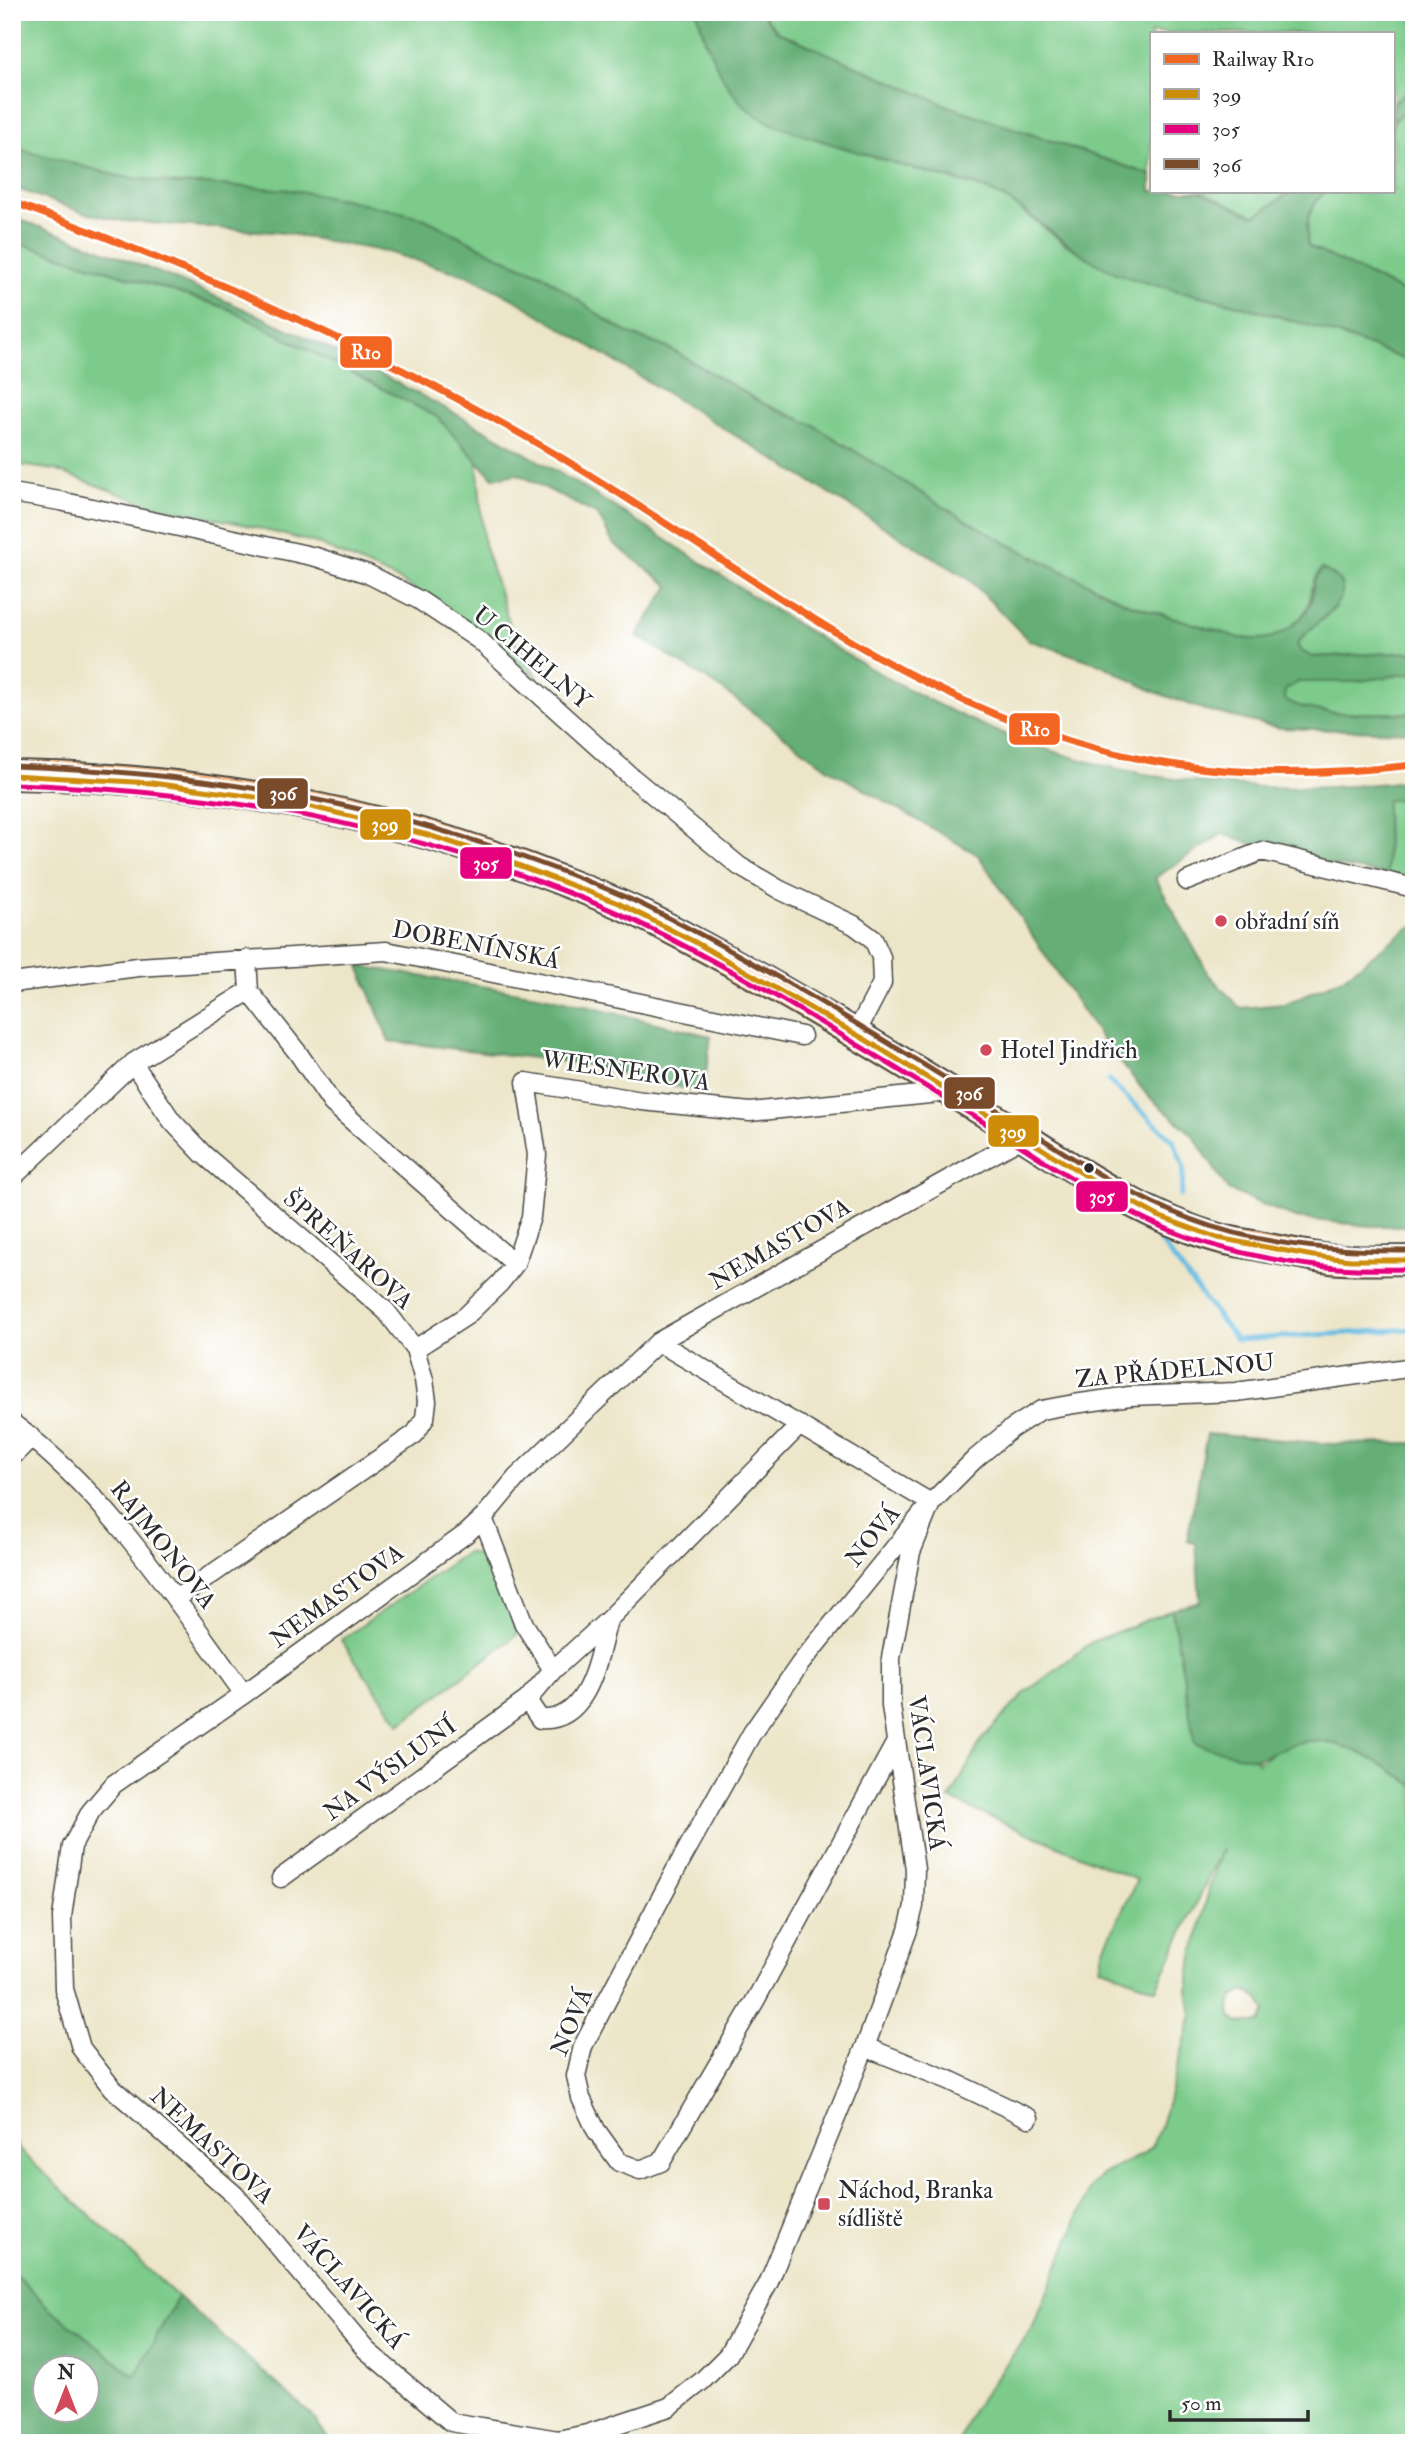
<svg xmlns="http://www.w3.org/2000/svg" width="1426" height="2455" font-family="'IM FELL Double Pica',serif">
<rect width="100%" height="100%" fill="#fff"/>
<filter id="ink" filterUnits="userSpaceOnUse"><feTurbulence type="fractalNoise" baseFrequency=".0143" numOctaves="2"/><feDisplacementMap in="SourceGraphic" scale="14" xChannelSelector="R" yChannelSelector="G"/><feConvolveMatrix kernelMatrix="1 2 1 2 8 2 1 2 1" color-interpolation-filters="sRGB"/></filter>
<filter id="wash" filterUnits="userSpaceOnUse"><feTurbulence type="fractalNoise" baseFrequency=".00686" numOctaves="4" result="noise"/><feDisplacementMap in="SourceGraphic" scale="28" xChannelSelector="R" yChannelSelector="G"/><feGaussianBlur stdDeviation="1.57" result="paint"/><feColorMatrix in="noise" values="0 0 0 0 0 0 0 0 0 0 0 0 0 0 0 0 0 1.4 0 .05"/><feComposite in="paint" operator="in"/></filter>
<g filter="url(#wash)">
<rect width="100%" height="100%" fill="#ece5c8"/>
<!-- green -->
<path fill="#7ccb8a" stroke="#547b5a" stroke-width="2" fill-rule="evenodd" d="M12,12H697L706,44L895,164L986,189L1008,200L1065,244L1115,272L1150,284L1238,305L1317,328L1390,353L1414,364V652L1312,657L1300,650L1297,644L1312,627L1336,607L1311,588C1311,610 1296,631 1274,638C1263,642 1251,639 1240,638L1129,604L1010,545L947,509L813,425L764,404L670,349L630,334L579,303L542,274L505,259L348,200L291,190L204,184H177L118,176L12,147Z
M760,12H1414V83L1393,104V33H1151V175L948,106L778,32Z
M1414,100V297L1308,247C1305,221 1308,209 1325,191H1393V122Z
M1199,191H1296L1286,195L1255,216Z
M12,240L227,308L438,417L477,460L484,544L515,641L539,679L482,634L399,580L316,543L242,524L153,506L55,470L12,464Z
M1414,673V713C1380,713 1312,718 1285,699V690L1298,682H1352Z
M1414,796V882L1387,875L1386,800Z
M467,1552L485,1557L518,1634L400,1724L341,1640Z
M1172,1610L1195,1744L1256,1759L1258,1763C1267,1757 1277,1749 1287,1745C1331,1730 1379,1761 1414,1785V2443H959L972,2410L1032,2329L1091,2186L1103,2174L1143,2154L1152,2146L1162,2122L1192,2015L1188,1990L1190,1970L1209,1889L1222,1849L1156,1989L1100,1967L1103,1950L1137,1880L950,1799L982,1739L1025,1693L1092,1642ZM1245,1991L1258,1998L1266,2010L1260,2023H1238L1231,2016L1230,2006L1233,1997Z
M12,2137L19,2150L178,2297L136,2377L48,2307L12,2271Z"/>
<!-- forest -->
<path fill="#65af76" stroke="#486d50" stroke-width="2" fill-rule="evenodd" d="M697,12H760L778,32L948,106L1151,175V191H1199L1255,216L1286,195L1296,191H1325C1308,209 1305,221 1308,246L1414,297V364C1358,339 1298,321 1239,305C1198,294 1156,288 1116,273C1068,253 1035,211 988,190C968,181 943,177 922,171C886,161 851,150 816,139C793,131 767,125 748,109C721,86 707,46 697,12Z
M1414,83V100L1393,122V104Z
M12,147L118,176L177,184H204L291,190L348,200L421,217L505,259L542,274L613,325L630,334L670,349L764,404L813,425L947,509L1010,545L1129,604L1240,638C1263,641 1279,639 1296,622C1302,617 1307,612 1310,605C1315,590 1309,582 1322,569C1374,592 1311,622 1297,644L1300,650L1312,657L1414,652V673L1352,682H1298L1285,690V699C1312,718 1380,713 1414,713V732L1279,728L1208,711L1155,692L1102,665L1028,640L970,580L517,301L469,276L387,252L284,233L123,221L82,212L12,187Z
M12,217C197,281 376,365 544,464C680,543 806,640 947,709C1092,780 1254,801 1414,780V796L1386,801L1387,875L1299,859L1222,834L1155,878L1209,975L1240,1008L1285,1004L1343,978L1410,927H1414V1226H1369L1295,1218L1228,1190L1192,1134L1148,1096L1101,1038L978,855L827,768L719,687L637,636L669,586L613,543L598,515L518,474L493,478L437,417L227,308L12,241Z
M359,966L543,996L711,1036L703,1093L586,1064L389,1041Z
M1207,1434L1333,1444L1414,1443V1785C1385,1765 1346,1740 1310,1741C1290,1741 1276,1754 1258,1758C1249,1760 1207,1747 1195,1744L1172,1610L1200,1602L1196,1543L1187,1541Z
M12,2271L48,2307L135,2376L178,2297L310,2413L332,2443H12ZM46,2368H88V2410H46Z"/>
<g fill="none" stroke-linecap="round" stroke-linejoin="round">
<!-- stream -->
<path stroke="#63bce1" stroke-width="5" d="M1108,1080L1174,1141L1184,1169L1181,1195
M1159,1240L1236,1340L1414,1329"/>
</g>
</g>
<g filter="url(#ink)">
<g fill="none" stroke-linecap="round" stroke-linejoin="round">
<defs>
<path id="street" d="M12,493L60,501L316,557L368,574L419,600L479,640L628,774L739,866L780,890L854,925L873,939L881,957L882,983L856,1033
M1187,881L1262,851L1414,888
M12,983L138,967L386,951L802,1036
M249,991L298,1053L332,1103L515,1264
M133,1063L172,1121L203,1154L386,1311L415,1349L424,1380L427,1401L425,1418L415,1434L176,1599
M12,1178L133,1063L249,991L247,959
M658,1342L931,1503
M415,1349L466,1316L500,1283L515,1264L531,1217L537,1155L526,1082L642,1101L750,1112L950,1092
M12,1423C109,1495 174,1598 244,1694
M12,1457L31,1437
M931,1503L911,1552L891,1658V1706L915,1869L914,1906L908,1930L865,2047L768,2284L728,2355L702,2381L669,2407L587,2434L558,2440L451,2422L366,2350L235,2195L112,2088L81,2048L64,1989L62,1917L72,1846L91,1811L114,1784L244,1694L467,1533L483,1518L517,1477L658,1342L1024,1137
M483,1518L524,1624L553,1670
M608,1620C598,1656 590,1723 540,1719L527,1700L553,1670L608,1620L800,1425
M896,1742L756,1999L661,2162L640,2170L619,2162L596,2130L581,2098L576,2076L583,2046L675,1871L752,1733L800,1664L931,1503L975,1459L1011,1429L1041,1410L1074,1404L1130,1396L1236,1392L1414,1367
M281,1878L527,1700
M865,2047L949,2080L1029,2118"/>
<path id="primary" d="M12,775C199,777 387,811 560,880C591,892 622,904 651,919C768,979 880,1048 992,1117C1064,1161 1136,1215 1218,1238C1233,1242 1249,1244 1263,1247C1286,1251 1308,1256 1330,1259C1358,1262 1386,1260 1414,1260"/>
</defs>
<!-- street casing -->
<use href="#street" stroke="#484743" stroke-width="21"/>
<!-- primary casing -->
<use href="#primary" stroke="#484743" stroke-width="32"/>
<!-- street -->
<use href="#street" stroke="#fff" stroke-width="18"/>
<!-- primary -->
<use href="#primary" stroke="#f8bd88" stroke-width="28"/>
<defs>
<path id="bus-1" d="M12,775L152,783L291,802L428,835L494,856L618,903L695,942L866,1040L1101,1185L1158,1216L1218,1238L1313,1256L1351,1260H1414"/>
<path id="bus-2" d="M12,784C192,790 362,816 532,879C567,892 603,905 637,922C757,980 871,1053 985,1123C1051,1164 1116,1212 1190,1238C1232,1252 1293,1265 1338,1268C1363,1270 1388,1269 1414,1269"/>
<path id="bus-3" d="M12,766C195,772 367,799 539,863C575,876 610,889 645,906C765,965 879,1037 992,1107C1057,1147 1119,1192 1190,1219C1260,1246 1339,1252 1414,1251"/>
</defs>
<!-- bus-1 casing -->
<use href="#bus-1" stroke="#fff" stroke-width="10"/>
<!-- bus-2 casing -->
<use href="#bus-2" stroke="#fff" stroke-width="10"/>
<!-- bus-3 casing -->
<use href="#bus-3" stroke="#fff" stroke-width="10"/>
<!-- bus-1 -->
<use href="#bus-1" stroke="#ce8d09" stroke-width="5"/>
<!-- bus-2 -->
<use href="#bus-2" stroke="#e5007d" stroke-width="5"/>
<!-- bus-3 -->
<use href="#bus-3" stroke="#7a4b2a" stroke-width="5"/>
<defs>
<path id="rail-1" d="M12,202C199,270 380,351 552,452C737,561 907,707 1122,755C1219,777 1316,776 1414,765"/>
</defs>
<!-- rail-1 casing -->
<use href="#rail-1" stroke="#fff" stroke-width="12"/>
<!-- rail-1 -->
<use href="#rail-1" stroke="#f26522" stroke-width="7"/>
</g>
</g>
<!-- markers -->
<g fill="#d1495b" stroke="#fff" stroke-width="2.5">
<circle cx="1221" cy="921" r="7"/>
<circle cx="986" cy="1050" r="7"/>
<rect x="817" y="2197" width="14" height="14" rx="3.5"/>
</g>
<circle fill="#2b2b2b" stroke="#fff" stroke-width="2.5" cx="1089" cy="1168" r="6"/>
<g text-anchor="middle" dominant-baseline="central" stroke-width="5" stroke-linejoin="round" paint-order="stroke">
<!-- street labels -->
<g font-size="24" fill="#2b2b2b" stroke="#fff">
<text transform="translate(532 658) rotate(40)">U CIHELNY</text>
<text transform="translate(476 945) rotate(11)">DOBENÍNSKÁ</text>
<text transform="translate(626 1071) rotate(8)">WIESNEROVA</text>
<text transform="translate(780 1244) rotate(-30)">NEMASTOVA</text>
<text transform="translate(348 1250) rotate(42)">ŠPREŇAROVA</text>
<text transform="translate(1175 1371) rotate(-5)">ZA PŘÁDELNOU</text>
<text transform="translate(873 1536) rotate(-51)">NOVÁ</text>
<text transform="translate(163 1545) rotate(52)">RAJMONOVA</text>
<text transform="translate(337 1596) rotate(-36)">NEMASTOVA</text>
<text transform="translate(390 1769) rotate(-36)">NA VÝSLUNÍ</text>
<text transform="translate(927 1773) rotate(82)">VÁCLAVICKÁ</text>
<text transform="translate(572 2022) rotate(-67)">NOVÁ</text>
<text transform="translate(212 2146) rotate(43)">NEMASTOVA</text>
<text transform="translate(349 2287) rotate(49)">VÁCLAVICKÁ</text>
</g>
<!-- poi labels -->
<g font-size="24" fill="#2b2b2b" stroke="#fff" text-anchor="start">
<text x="1235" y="921">obřadní síň</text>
<text x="1000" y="1050">Hotel Jindřich</text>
<text x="838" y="2190">Náchod, Branka<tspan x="838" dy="28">sídliště</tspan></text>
</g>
</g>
<g stroke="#fff" stroke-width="2.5">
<rect x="339" y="335" width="54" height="34" rx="7" fill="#f26522"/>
<rect x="1008" y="712" width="53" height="34" rx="7" fill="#f26522"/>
<rect x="256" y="777" width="53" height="33" rx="7" fill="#7a4b2a"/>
<rect x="359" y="808" width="53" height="33" rx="7" fill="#ce8d09"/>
<rect x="459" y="846" width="54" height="34" rx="7" fill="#e5007d"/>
<rect x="943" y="1076" width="53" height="34" rx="7" fill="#7a4b2a"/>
<rect x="987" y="1114" width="53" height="34" rx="7" fill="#ce8d09"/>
<rect x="1075" y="1180" width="54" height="33" rx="7" fill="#e5007d"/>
</g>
<g font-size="19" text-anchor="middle" font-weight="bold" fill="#fff">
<text x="366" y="359">R10</text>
<text x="1035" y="736">R10</text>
<text x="283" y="800">306</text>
<text x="385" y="831">309</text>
<text x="486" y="870">305</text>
<text x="969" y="1100">306</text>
<text x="1013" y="1138">309</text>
<text x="1102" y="1203">305</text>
</g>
<!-- margin -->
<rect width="1426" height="2455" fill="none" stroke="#fff" stroke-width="42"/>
<!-- legend -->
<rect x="1150" y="32" width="245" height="161" fill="#ffffff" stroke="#aaaaaa" stroke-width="2"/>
<rect x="1164" y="54" width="35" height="10" fill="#f26522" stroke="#aaaaaa" stroke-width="2"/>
<text x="1212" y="66" font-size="21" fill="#2b2b2b">Railway R10</text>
<rect x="1164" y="89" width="35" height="10" fill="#ce8d09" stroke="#aaaaaa" stroke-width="2"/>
<text x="1212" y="102" font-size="21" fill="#2b2b2b">309</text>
<rect x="1164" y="124" width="35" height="10" fill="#e5007d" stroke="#aaaaaa" stroke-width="2"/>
<text x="1212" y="136" font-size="21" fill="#2b2b2b">305</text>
<rect x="1164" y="159" width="35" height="10" fill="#7a4b2a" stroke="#aaaaaa" stroke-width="2"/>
<text x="1212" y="172" font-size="21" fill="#2b2b2b">306</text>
<!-- north arrow -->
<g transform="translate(66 2389)"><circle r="33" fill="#ffffff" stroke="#aaaaaa" stroke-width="2"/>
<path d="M0-5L12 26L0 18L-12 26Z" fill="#d1495b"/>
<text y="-10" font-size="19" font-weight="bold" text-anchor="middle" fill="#2b2b2b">N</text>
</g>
<!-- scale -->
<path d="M1170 2410v10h138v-10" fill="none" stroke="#2b2b2b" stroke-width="3.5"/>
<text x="1181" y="2410" font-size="21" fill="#2b2b2b" stroke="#ffffff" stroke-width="5" paint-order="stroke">50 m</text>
</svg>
